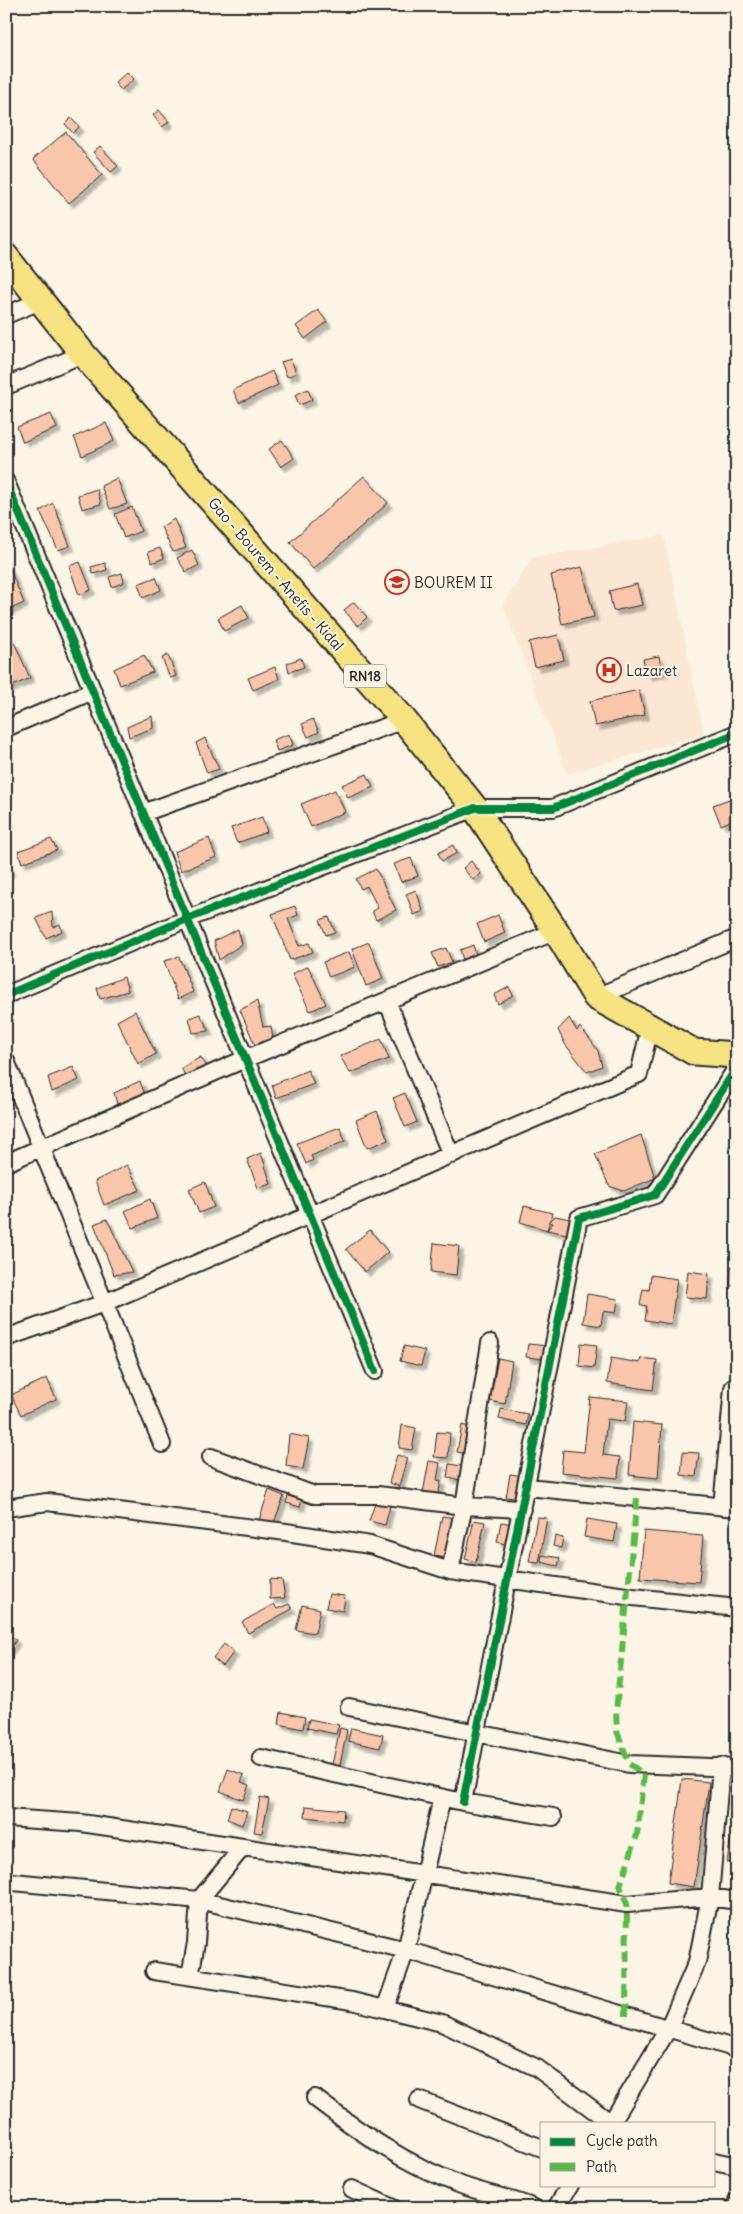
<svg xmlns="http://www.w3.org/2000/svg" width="743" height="2214" font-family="Delius,sans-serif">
<defs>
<filter id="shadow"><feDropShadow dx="4.5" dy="4.5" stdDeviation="1" flood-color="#0004"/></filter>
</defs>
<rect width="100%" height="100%" fill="#fcf5e5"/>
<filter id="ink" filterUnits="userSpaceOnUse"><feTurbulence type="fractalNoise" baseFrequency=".02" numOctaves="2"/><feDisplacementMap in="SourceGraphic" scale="10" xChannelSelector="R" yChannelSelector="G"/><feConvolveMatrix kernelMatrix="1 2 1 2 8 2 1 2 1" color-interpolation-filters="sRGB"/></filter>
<g filter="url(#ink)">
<!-- built -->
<path fill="#fbe7d4" d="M664,535L704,734L567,774L503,605L532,558Z"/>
<!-- building -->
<path fill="#fac6ab" stroke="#2b2b2b" filter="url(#shadow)" d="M127,72L134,79L121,90L115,83Z
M159,110L169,122L162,127L153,115Z
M71,118L79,127L73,133L65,124Z
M66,132L102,175L69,203L33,159Z
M100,146L118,166L111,172L93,152Z
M318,310L327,322L305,339L296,326Z
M291,359L296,373L287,377L281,362Z
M272,371L278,385L239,403L233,390Z
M308,389L312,400L299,405L295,395Z
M51,414L57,428L23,442L17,427Z
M106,423L114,441L82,456L74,437Z
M282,440L294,458L281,467L269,449Z
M364,476L388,503L313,569L290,542Z
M117,478L127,504L110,509L101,486Z
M97,489L101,504L82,509L78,495Z
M53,503L70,546L58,550L40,511Z
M132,507L141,531L124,538L115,514Z
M174,519L186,548L173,552L161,527Z
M160,548L164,558L152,563L148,552Z
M192,550L199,565L186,572L177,558Z
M6,560L24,603L6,611Z
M80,562L91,590L79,595L69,566Z
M105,563L107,570L93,574L91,567Z
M582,567L594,617L562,624L551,575Z
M122,573L124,582L112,587L109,577Z
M156,577L161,590L143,598L138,584Z
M637,584L642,605L613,611L609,591Z
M354,602L367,617L358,626L344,610Z
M242,605L249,618L224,631L218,618Z
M558,635L564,660L535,667L529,642Z
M14,642L30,678L6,689V645Z
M144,655L153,672L120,685L114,669Z
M168,655L176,676L170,678L162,658Z
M659,656L662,672L647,676L643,659Z
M301,658L304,667L289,672L287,663Z
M275,667L279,679L253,690L248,678Z
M639,690L645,715L595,726L590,701Z
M152,716L153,728L129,737L127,727Z
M313,719L319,732L308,737L302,724Z
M289,734L293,745L277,751L273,740Z
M205,738L219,769L207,773L196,743Z
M367,774L373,787L348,798L342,785Z
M335,790L345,812L311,827L301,804Z
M737,796V818L721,825L713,805Z
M262,817L267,832L237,843L231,828Z
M209,838L216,857L181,871L174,852Z
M51,839L57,850L22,863L18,851Z
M453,845L457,853L442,861L438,853Z
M411,858L418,876L401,882L394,864Z
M6,859L10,872L6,874Z
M471,861L481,874L473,880L463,868Z
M376,869L396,910L376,920L372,911L378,908L367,886L361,889L356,879Z
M416,890L423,911L414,915L406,894Z
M295,906L298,915L288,919L299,946L309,943L313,952L290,960L272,914Z
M52,912L53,927L60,924L62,931L46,938L36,918Z
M498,915L505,933L484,942L477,924Z
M329,917L335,932L326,935L320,920Z
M238,929L242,944L219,960L214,941Z
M369,942L383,979L366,986L352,949Z
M473,945L476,955L463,960L460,950Z
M446,948L452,962L438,967L432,953Z
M349,952L355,967L329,977L323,962Z
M179,957L193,992L178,999L164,961Z
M308,966L326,1004L310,1011L292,974Z
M124,977L128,991L100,999L97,988Z
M509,987L513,995L498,1004L494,995Z
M257,1001L263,1027L271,1026L273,1040L255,1045L240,1010Z
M135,1011L156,1054L138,1064L117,1021Z
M200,1014L209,1031L193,1033L189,1018Z
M569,1018L577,1031L580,1027L592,1042L598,1051L602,1066L587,1072L565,1044L558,1030Z
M381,1039L389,1059L350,1073L340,1056Z
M201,1057L208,1069L186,1077L181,1068Z
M73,1067L79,1080L52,1092L48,1077Z
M308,1070L314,1084L276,1098L272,1085Z
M140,1081L145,1095L117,1104L114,1093Z
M405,1093L417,1122L405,1127L393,1098Z
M377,1111L388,1140L367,1148L356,1120Z
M340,1127L345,1141L311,1156L313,1160L306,1164L297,1143Z
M641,1135L655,1178L624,1191L609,1186L595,1154Z
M261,1153L271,1184L258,1188L247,1159Z
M127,1165L140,1190L104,1205L95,1181Z
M205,1182L214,1207L199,1213L189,1189Z
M150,1199L157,1218L133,1228L125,1211Z
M524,1206L552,1213L547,1230L520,1222Z
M555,1216L570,1219L567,1234L547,1230L553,1223L549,1222Z
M107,1219L132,1272L114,1275L94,1224Z
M370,1230L388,1252L365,1272L346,1249Z
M434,1243L459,1246L456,1275L431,1272Z
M731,1266L737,1267V1286H730Z
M688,1271L709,1274L707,1299L685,1297Z
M651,1275L677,1279L671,1324L645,1320L647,1306L640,1305L643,1289L649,1290Z
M587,1294L618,1299L616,1313L603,1311L601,1326L583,1323Z
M581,1343L597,1345L594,1368L579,1366Z
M528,1344L548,1346L546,1359L526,1357Z
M404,1346L425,1351L421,1366L400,1361Z
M498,1358L512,1361L505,1404L490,1401Z
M611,1358L640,1363L641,1358L657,1360L653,1390L607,1383Z
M47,1378L56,1399L21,1415L11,1395Z
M590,1397L628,1401L625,1421L607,1419L603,1455L620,1457L618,1478L561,1472L563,1450L584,1452Z
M501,1409L528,1414L526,1425L499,1419Z
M633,1422L662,1425L658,1478L629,1475Z
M402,1425L416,1428L412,1450L399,1448Z
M462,1425L473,1428L468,1454L457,1452Z
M437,1432L450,1433L448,1458L434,1457Z
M289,1434L309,1438L303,1469L286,1466Z
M683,1452L699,1453L696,1477L681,1475Z
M397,1455L407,1458L399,1486L389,1483Z
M429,1461L440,1463L437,1480L441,1481L438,1496L423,1493Z
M449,1464L463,1466L461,1480L447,1478Z
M510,1474L523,1476L520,1499L506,1497Z
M269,1490L284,1496L273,1525L259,1520Z
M288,1496L302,1499L300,1507L286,1503Z
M376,1501L390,1506L385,1525L369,1521Z
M442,1516L455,1518L446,1558L434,1556Z
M537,1517L547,1518L539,1563L529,1562Z
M587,1519L617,1524L614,1542L584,1537Z
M474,1520L485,1522L476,1562L465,1559Z
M501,1522L513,1524L510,1545L497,1542Z
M644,1531L703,1536L699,1582L640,1578Z
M555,1536L563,1538L561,1548L553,1546Z
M542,1555L560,1558L558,1566L541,1562Z
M270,1579L282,1580L285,1598L270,1599Z
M329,1594L345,1596L343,1611L326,1608Z
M274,1604L277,1609L289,1604L292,1609L248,1633L242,1622Z
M302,1605L320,1609L315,1633L296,1630Z
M6,1633L16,1640L6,1654Z
M733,1641L737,1642V1671H730Z
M224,1644L234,1652L223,1666L213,1658Z
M281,1712L305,1717L303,1729L279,1724Z
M309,1719L339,1725L336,1734L307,1728Z
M340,1728L347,1730L339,1770L331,1769Z
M351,1728L383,1735L380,1748L348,1741Z
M228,1769L244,1775L241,1782L249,1785L243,1800L220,1791Z
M682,1779L709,1782L694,1887L668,1883Z
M260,1797L269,1799L262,1833L254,1832Z
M737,1797V1864L727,1862Z
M231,1806L247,1811L242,1825L227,1819Z
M306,1806L344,1810L343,1821L305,1817Z"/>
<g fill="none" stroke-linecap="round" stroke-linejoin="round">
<defs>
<path id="minor" d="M6,315L40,301
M6,386L83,354
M6,482L375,1371
M6,728L93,691
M143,813L404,720
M6,995L187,919L475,808H553L737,733
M596,997L737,938
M387,1001L451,1155
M6,1061L162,1444
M6,1163L245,1059L556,931
M6,1338L104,1303L639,1074L650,1027
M211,1457L314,1495H378L464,1506L522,1509
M527,1487L737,1508
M722,1507L733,1388
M6,1508L47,1502L286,1532L370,1545L450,1571L633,1597L737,1608
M450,1571L464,1506L490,1343
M349,1707L629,1764L737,1768
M261,1758L463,1802L553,1817
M463,1802L579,1218L655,1195L737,1067
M6,1818L81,1823L243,1847L199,1900L196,1943L190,1976
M243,1847L627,1904L710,1897L737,1901
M13,1882L199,1900L406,1950L737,2049
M154,1971L352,2001L442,2023L537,2068L611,2123
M385,2009L406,1950L442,1798
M315,2098C362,2134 405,2164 461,2185C485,2194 511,2198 534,2208
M419,2100L542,2148
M611,2123L668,2029L697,1962L710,1897L721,1766
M714,2161L737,2166
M352,2189L393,2208
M556,2208L570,2185
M736,2208L737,2201"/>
<path id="primary" d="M6,257L83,354L404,720L475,808L556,931L596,997L694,1052L737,1055"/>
</defs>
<!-- minor casing -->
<use href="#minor" stroke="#2b2b2b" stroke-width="20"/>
<!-- primary casing -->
<use href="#primary" stroke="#2b2b2b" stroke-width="29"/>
<!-- minor -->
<use href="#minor" stroke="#fcf5e5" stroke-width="16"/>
<!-- primary -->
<use href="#primary" stroke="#f7e281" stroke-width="25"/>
<!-- quiet -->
<path stroke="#58b947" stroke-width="6" stroke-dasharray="12 6" stroke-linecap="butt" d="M626,2016L627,1904L620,1886L637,1835L644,1774L629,1764L617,1731L616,1711L637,1498"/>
<defs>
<path id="cycleway" d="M6,482L375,1371
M6,995L187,919L475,808H553L737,733
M463,1802L579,1218L655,1195L737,1067"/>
</defs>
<!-- cycleway casing -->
<use href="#cycleway" stroke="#fcf5e5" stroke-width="11"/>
<!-- cycleway -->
<use href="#cycleway" stroke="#00873e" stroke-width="8"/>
</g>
</g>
<!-- icons -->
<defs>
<symbol id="school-ring" viewBox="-11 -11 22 22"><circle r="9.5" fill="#fcf5e5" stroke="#c8321e" stroke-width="1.5"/><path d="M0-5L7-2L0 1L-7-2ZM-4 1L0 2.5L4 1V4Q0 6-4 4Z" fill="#c8321e"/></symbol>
<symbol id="hospital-ring" viewBox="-11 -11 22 22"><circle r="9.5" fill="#fcf5e5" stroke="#c8321e" stroke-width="1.5"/><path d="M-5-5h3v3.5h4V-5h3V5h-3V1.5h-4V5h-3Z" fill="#c8321e"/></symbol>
</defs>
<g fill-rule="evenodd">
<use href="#school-ring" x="383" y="568" width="28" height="28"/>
<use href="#hospital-ring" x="595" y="656" width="28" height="28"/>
</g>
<g text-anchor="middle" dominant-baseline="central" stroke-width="4" stroke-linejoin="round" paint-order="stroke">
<!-- shield labels -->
<rect fill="#fcf5e5" stroke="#6a6863" stroke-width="1" x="344" y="664.5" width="42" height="23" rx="4"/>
<g font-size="14" font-weight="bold" fill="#2b2b2b">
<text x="365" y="676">RN18</text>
</g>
<!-- street labels -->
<g font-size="15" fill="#2b2b2b" stroke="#fcf5e5">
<text transform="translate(276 574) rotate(49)">Gao - Bourem - Anefis - Kidal</text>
</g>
<!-- poi labels -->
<g font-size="15" fill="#2b2b2b" stroke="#fcf5e5" text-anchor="start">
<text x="414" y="582">BOUREM II</text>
<text x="626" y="670">Lazaret</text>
</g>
</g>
<!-- margin -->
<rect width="743" height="2214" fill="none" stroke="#fcf5e5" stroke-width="25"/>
<rect x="12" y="12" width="718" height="2189" fill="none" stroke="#2b2b2b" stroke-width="2" filter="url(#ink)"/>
<!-- legend -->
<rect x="540" y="2122" width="175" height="65" fill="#fcf5e5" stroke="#a8a49b"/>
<rect x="550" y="2138" width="25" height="8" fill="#00873e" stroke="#a8a49b"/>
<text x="586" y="2146" font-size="15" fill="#2b2b2b">Cycle path</text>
<rect x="550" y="2163" width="25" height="8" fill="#58b947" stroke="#a8a49b"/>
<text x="586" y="2172" font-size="15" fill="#2b2b2b">Path</text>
</svg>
